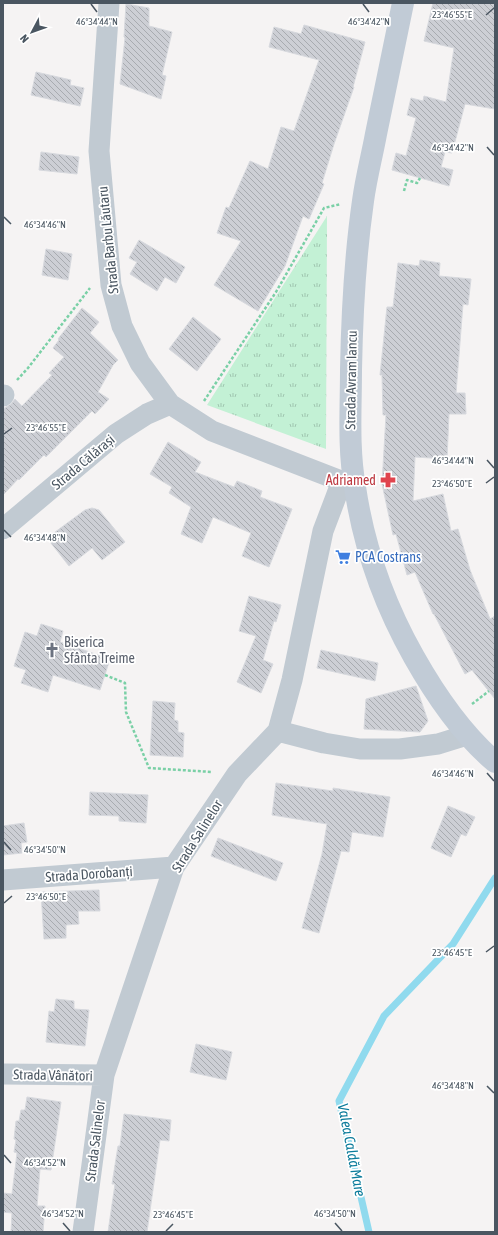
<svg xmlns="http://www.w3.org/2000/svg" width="498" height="1235" font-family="'Asap Condensed',sans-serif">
<defs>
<pattern id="park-tufts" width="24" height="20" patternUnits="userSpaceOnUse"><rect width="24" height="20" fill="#c3f1d5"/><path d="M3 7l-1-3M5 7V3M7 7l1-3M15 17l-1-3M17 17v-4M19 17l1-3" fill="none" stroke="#a0c6b0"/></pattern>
<pattern id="building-back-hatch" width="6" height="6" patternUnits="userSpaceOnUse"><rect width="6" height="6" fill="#cdcfd5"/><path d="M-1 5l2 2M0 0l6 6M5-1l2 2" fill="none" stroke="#a8abb0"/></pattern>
</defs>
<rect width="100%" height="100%" fill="#f5f3f3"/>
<!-- park -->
<path fill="url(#park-tufts)" d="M327,216L326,449L207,405Z"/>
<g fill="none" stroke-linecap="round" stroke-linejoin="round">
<!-- stream -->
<path stroke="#90daee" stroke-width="7" d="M369,1232L339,1101L384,1016L453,944L495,878"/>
</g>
<!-- building -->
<path fill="url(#building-back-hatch)" stroke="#d7d9de" d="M433,3H495V109L465,104L452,153L445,152L441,167L453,170L449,186L392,170L396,153L406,156L416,118L407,115L411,98L423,101L424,96L446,102L454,48L424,41Z
M126,4L149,8V26L172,32L162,75L166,76L161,99L120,84L125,38L124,37Z
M304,25L365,42L353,87H354L334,144L322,183L324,184L309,219L303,216L285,266L258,311L214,285L241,241L217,233L226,207L229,208L250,161L268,169L281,127L294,131L319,60L269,47L274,27L301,34Z
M36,72L71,80L70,85L84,88L80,106L31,95Z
M41,152L79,157L77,174L39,170Z
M139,240L185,267L176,283L165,277L157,291L130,274L137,262L129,258Z
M46,249L72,254L68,280L42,275Z
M420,260L440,263L439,276L471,279L468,305L463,304L456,393H465L466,414H449L447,459L415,457L413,501L443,494L451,531L458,529L470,570L490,619L495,616V699L472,670L465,674L434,614H433L415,572L407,575L396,534L393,535L382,484L386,415H383L382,375H380L387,307H393L398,263L419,266Z
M82,308L99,322L90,333L118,360L113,365L98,392L109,399L95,414L92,411L46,457L44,455L19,480L18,479L3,495V409L11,404L15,399L22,406L52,375L49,373L64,357L53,348L59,340L58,339Z
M193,317L221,339L197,371L169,349Z
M168,442L201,462L195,472L234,487L237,481L262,491L260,497L292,509L269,567L242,556L251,533L213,517L202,543L181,534L191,507L169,493L172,487L150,474Z
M92,508L99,510L125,542L102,560L92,548L69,566L47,538L85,510Z
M249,596L281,605L276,622L274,621L263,660L273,664L261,693L237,682L256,636L239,631Z
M41,624L63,631L60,642L110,659L100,690L53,675L48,692L21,683L26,670L14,666L25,632L37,636Z
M321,650L378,663L375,681L317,668Z
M416,686L428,721L420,732L364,729L366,699Z
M153,701L175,703L174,720L178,721V732L184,733L183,757L150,755Z
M276,783L333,791V788L390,797L383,837L352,832L349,852L341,851L319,933L302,928L322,854L327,824L272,815Z
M90,792L148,795L146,823L119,821V816L89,815Z
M448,806L475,817L466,836L461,834L451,857L431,848Z
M24,823L27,842L21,843L22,853L3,855V826Z
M218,838L283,863L276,881L211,856Z
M99,890L100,911H78L79,924L66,925V938L44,939L41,892Z
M56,999L74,1001V1009L89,1010L85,1046L46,1042L49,1011L54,1012Z
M196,1044L232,1052L226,1080L190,1072Z
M27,1097L61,1102L51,1170L40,1169L37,1206H45L43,1232H11L12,1213L3,1212V1193L12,1194L17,1153L14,1152L16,1140L14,1139L16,1121H19L21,1110H25Z
M124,1114L171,1120L169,1141L160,1140L147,1232H108L115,1184H112L118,1146H120Z"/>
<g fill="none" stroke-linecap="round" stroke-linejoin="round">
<!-- path -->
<path stroke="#7ad0a6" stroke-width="2.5" stroke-dasharray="3 2" stroke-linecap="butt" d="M404,191L407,180L417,183L420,178
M17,380L28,368L90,288
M204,401L276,292L324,208L341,204
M105,675L125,683L126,712L149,768L212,772
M472,704L489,691"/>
<!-- street -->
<path stroke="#c1cad2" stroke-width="21" d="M109,3L99,151L111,285L122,326L140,363L170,404L212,431L354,486
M3,396L4,395
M3,529L116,434L147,414L170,404
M278,731L324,743L360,749H400L438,744L467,735
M3,880L174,867
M3,1074L104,1075
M83,1232L104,1075L174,867L237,774L278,731L292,680L323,531L342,481"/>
<!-- secondary -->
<path stroke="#c1cbd6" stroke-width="22" d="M403,3C394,47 385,90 376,134C372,156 366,178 363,201C355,257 352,313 351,370C351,409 348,448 355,487C364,548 384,604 414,657C436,696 461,733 495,762"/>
</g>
<!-- ticks -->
<path fill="none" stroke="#4a5661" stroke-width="1.5" d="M91,4L97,12M363,4L369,12M486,15L494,8M487,147L494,155M4,217L11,224M4,434L12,428M487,460L494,468M486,483L494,477M4,530L11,537M487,773L494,781M4,842L11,850M4,903L12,896M486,952L494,946M487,1086L494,1093M4,1155L11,1163M63,1223L70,1231M335,1223L342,1231M166,1231L173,1224"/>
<!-- icons -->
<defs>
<symbol id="pharmacy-bare" viewBox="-9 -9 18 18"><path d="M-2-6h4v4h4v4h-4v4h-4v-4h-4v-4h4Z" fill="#e0444e" stroke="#fff" stroke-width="2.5" paint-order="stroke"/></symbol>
<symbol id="supermarket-bare" viewBox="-9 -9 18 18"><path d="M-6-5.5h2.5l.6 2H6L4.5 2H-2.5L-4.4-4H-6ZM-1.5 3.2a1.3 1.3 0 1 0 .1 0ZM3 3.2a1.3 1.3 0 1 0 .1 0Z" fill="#3f7fe0" stroke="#fff" stroke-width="2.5" paint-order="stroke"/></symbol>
<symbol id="church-bare" viewBox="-9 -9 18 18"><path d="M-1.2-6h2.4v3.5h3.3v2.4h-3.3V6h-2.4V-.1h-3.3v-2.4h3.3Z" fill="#6b7280" stroke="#fff" stroke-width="2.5" paint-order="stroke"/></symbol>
</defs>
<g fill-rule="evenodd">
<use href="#pharmacy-bare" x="377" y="469" width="22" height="22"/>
<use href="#supermarket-bare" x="332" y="546" width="22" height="22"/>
<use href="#church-bare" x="41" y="639" width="22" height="22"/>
</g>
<g text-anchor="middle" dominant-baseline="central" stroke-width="3.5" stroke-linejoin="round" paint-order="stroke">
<!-- street labels -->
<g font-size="14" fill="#4a5661" stroke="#fff">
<text transform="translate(108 240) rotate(-96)">Strada Barbu Lăutaru</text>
<text transform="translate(351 380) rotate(-89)">Strada Avram Iancu</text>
<text transform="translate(83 462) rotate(-40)">Strada Călărași</text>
<text transform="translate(197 836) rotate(-58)">Strada Salinelor</text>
<text transform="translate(89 874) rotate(-4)">Strada Dorobanți</text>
<text transform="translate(53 1075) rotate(1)">Strada Vânători</text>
<text transform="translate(95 1141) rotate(-83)">Strada Salinelor</text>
</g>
<!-- health labels -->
<g font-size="14" fill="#be3a42" stroke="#fff" text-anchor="end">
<text x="376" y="480">Adriamed</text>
</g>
<!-- shop labels -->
<g font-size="14" fill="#366cbe" stroke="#fff" text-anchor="start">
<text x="355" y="557">PCA Costrans</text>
</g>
<!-- worship labels -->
<g font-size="14" fill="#5b616d" stroke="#fff" text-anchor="start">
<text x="64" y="642">Biserica<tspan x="64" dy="16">Sfânta Treime</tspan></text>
</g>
<!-- water labels -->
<g font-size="15" font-style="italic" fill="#0c7c9b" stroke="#fff">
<text transform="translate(352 1150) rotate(79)">Valea Caldă Mare</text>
</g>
</g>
<g font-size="10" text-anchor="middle" fill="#4a5661" stroke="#fff" stroke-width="3.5" stroke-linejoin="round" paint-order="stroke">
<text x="452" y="18">23°46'55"E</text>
<text x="97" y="25">46°34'44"N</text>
<text x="369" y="25">46°34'42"N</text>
<text x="453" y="151">46°34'42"N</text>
<text x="45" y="228">46°34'46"N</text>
<text x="46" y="431">23°46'55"E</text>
<text x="453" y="464">46°34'44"N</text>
<text x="452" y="487">23°46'50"E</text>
<text x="45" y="541">46°34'48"N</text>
<text x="453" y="777">46°34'46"N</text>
<text x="45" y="853">46°34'50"N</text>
<text x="46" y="900">23°46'50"E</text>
<text x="452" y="956">23°46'45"E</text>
<text x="453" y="1089">46°34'48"N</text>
<text x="45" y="1166">46°34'52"N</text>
<text x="63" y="1217">46°34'52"N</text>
<text x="335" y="1217">46°34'50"N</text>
<text x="173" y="1218">23°46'45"E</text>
</g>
<!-- border -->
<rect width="498" height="1235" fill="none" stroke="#4a5661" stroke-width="8"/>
<!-- north arrow -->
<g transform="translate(32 32) rotate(229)" stroke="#ffffff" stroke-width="3" paint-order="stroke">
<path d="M0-3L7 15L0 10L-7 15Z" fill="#4a5661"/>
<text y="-6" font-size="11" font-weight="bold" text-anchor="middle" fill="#4a5661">N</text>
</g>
</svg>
